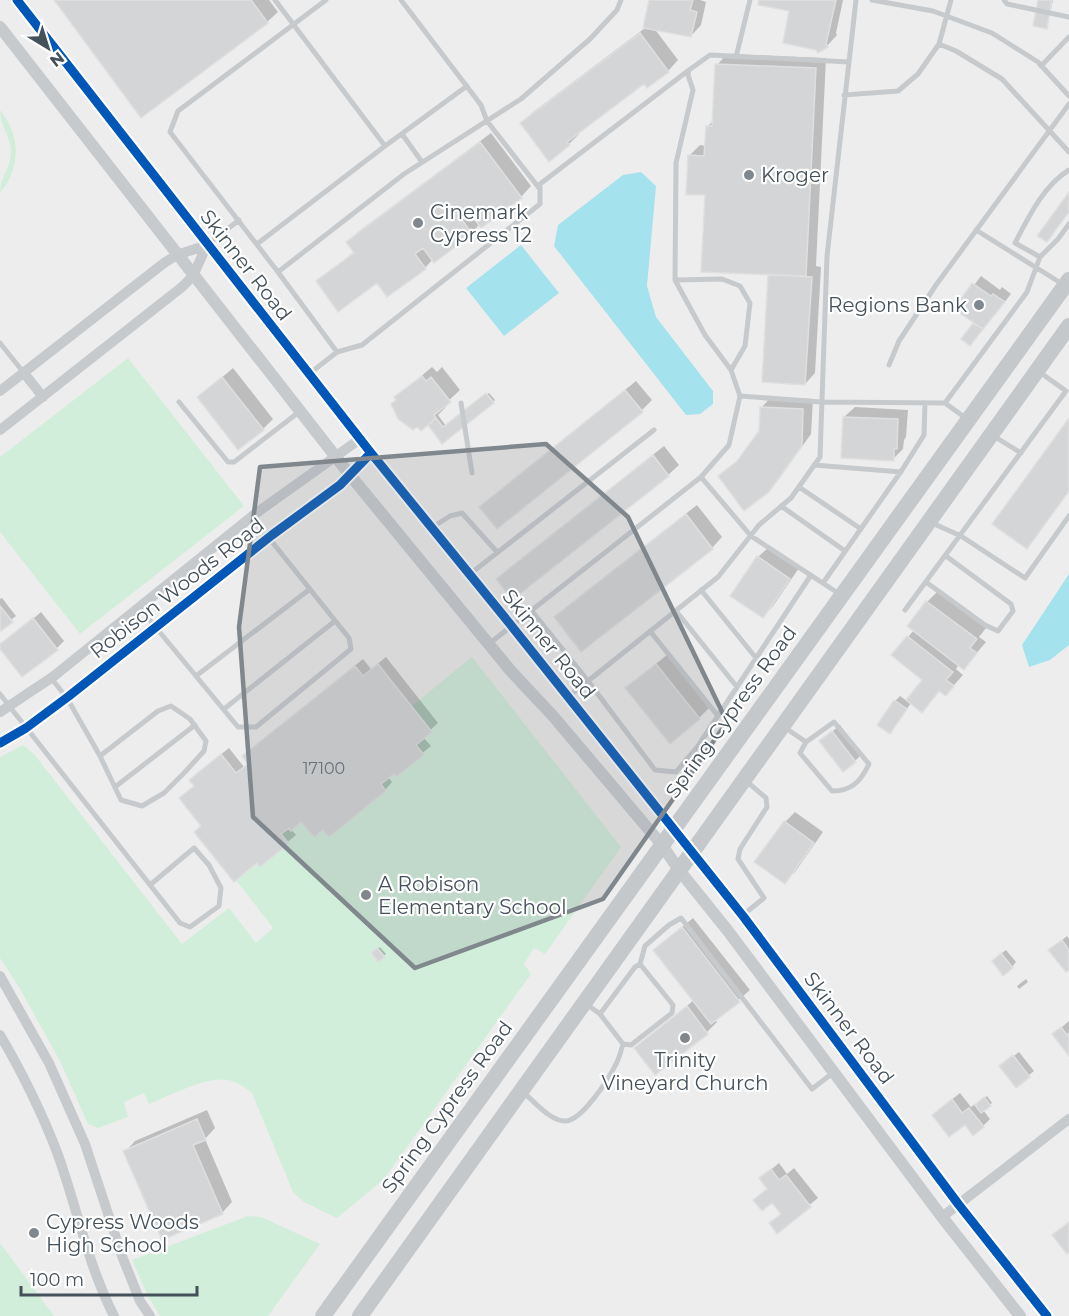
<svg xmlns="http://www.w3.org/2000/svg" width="1069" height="1316" font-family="Montserrat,sans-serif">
<rect width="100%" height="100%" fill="#eeeded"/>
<!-- green -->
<path fill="#d0eeda" d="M0,110C21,136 21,167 0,193C0,178 11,167 11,151C10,136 0,125 0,110Z
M128,358L244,506L80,634L0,532V457Z
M472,657L621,847L545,954L534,948L524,964L531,974L384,1179L337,1218L304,1202L293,1192L252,1093C244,1087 236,1081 227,1080C207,1076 169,1096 149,1104L144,1093L124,1102L128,1117L98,1128L88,1124L60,1061L19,987L0,958V757L23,745L34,754L182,944L229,908L256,943L273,928L236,880L257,863L261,867L289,844L281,834L289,828L292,830L301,822L314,837L323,830L329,837L381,784L394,774L396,777L424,755L416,745L432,732L412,706Z
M248,1216L261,1217L320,1244L268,1316H160L147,1294L132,1260Z
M0,1243L54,1316H0Z"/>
<!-- water -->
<path fill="#a4e3ee" d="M641,172L656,186L647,286L656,317L713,391V404L700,414L686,415L554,246L558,225L623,175Z
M521,245L559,293L504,336L466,288Z
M1069,574V645L1050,660L1029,667L1022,645Z"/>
<!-- shadow -->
<path fill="#0003" d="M56,0H269L278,12L267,22L141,116Z
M651,0H700L706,2L701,25L691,36L654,28L678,60L668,71L644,82L578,132L579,134L569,144L522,124L532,113L645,28Z
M761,0H843L836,33L837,35L827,46L791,10Z
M1039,0H1053L1047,27Z
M727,54L826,58L816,266L821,267L815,373L805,384L763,381L769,273L706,194L689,156L700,145L706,146L707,127L714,120L717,65Z
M491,133L531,186L521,197L480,224L471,233L434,261L433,259L425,268L377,281H318L355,251L348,242L358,232Z
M981,276L1000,290L1002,287L1011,294L972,343L963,339L975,322L956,309Z
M432,367L437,372L442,367L460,390L444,405L446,407L438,415L446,426L489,393L495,400L442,442L428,423L396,397Z
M233,368L273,419L263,429L199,397Z
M636,381L652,400L642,410L492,497Z
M771,397L813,399L811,434L779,479L768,490L720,476L743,456L760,431L761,408Z
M855,407L908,410L906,437L904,440L903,449L893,459L844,417Z
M664,446L679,465L668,475L513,598L498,579L508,569Z
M697,505L722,537L712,548L582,650L556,617L566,607Z
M769,547L799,568L773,606L763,617L758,557Z
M937,592L986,628L979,637L986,642L964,668L959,664L956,669L963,675L946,694L941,690L922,711L911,703L894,727L895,701L900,696L907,701L924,679L893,655L914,630L927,602Z
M2,598L16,616L0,628V599Z
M41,612L64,641L57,648L0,647Z
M667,655L709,708L699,718L638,678Z
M386,657L438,723L423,737L431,746L396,775L394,772L388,777L392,782L385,790L323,828L302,820L291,829L296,835L260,865L203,826L181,798L196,785L199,772L229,748L244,767L249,763L251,749L363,659L371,669Z
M840,725L862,754L855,761L827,736Z
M795,812L823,832L795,872L784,882L785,822Z
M693,918L750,990L715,1020L717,1022L707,1032L636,1048L694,1000L655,950Z
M1067,936L1069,939V968L1055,946Z
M380,947L386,954L379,960L373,953Z
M1006,950L1016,962L1012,967L998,956Z
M1026,979L1028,982L1019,989L1017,986Z
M1069,1021V1053L1054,1034Z
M1019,1052L1034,1071L1016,1086L1006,1062Z
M960,1093L971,1107L987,1096L992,1103L983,1110L990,1119L983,1126L965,1123L941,1108Z
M207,1110L215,1128L205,1139L232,1202L222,1213L125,1152L135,1141Z
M779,1163L787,1174L794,1168L818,1198L777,1231L782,1213L761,1178Z"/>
<!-- building -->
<path fill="#d4d5d6" stroke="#dfdfe0" stroke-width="1.5" d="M54,0H251L268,23L141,118Z
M649,0H693L690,10L697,12L691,37L643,28Z
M759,0H836L826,44L828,47L818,53L816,50L783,43L789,11L758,5Z
M1038,0H1052L1047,29L1033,26Z
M640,33L669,72L647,88L644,84L567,142L570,145L549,162L520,123Z
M715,64L816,68L806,276L701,272L705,195H686L688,155L704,156L706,126H712Z
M480,142L522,198L481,228L469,212L461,218L472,234L434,263L423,248L415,254L426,269L387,297L377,283L338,312L316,281L354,253L346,242Z
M1069,192V212L1047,242L1037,236Z
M768,275L812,277L805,385L762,382Z
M972,283L991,296L993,294L1005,302L983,329L954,309Z
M973,323L983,329L970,346L961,339Z
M422,376L426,381L431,377L451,402L434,415L436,418L421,431L417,427L413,430L398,419L391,404L396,400L394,397Z
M222,377L264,430L238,450L197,397Z
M625,390L643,412L497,529L479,507Z
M486,393L494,403L442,444L428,425L436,418L443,427Z
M760,407L803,409L802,446L769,492L744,511L718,476L737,461L759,431Z
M843,417L898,419L897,449H894V461L841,458Z
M1069,418V491L1027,549L992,524Z
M653,455L669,476L512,600L496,579Z
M686,514L713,549L581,652L554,617Z
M757,556L790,579L763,618L730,596Z
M926,601L977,639L970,648L977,653L964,670L907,626Z
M0,606L13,622L1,631L0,630Z
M33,618L58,650L22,677L0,649V644Z
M907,636L953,672L946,680L954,686L946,696L939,691L922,713L906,700L922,680L891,655Z
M378,664L432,732L416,745L424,755L396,777L394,774L381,784L386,791L329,837L323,830L314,837L301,822L291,831L289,828L281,834L289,844L260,867L257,863L234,882L194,832L201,826L179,798L194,786L189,780L221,754L236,773L248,764L242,756L355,666L363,676Z
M656,664L700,719L670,744L625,688Z
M894,700L907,709L890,734L877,725Z
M832,731L856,762L843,772L819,741Z
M784,821L814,843L785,884L754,862Z
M682,927L740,1002L711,1024L653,950Z
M1062,940L1069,950V970L1066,972L1048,950Z
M377,948L385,957L378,962L371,953Z
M1001,953L1013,968L1003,976L992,961Z
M687,1006L708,1034L655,1075L634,1048Z
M1061,1027L1067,1035L1069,1033V1056L1052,1034Z
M1013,1055L1030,1077L1016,1088L999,1066Z
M984,1097L991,1106L981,1113L975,1105Z
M952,1099L962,1113L969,1108L984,1127L973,1136L965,1125L949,1137L932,1115Z
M197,1119L206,1140L193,1145L223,1214L162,1240L123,1151Z
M771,1169L779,1180L786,1175L811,1207L777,1234L769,1223L781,1214L772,1203L762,1211L753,1200L767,1189L759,1178Z
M1069,1222V1252L1067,1254L1052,1235Z"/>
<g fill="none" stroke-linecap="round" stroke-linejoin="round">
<!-- service -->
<path stroke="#c7cacd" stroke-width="5" d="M275,0L385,146L467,86
M326,0L178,111L170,132L278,272L404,174L521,99L590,39L617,10L621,0
M401,0L481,105L487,121L539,188
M872,0L933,11L992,33L1038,62L1069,96
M951,0L939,44L956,51L1002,79L1069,152
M1004,0L1007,4L1069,17
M736,57L750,0
M1041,66L1069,37
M689,70L710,55L849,62
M844,95L898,91L918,74L939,44
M402,134L422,162
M1069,170C1044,185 1028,218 1015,243L1040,257L1058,239L1069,224
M976,230L1064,285
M257,244L385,146
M207,245L239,220
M278,272L337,352
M675,280L722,279L740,286L750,303L745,346L731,370
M0,343L24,373
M889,365L899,341L936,285L1069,104
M309,374L337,352L362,345L540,204V184L689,70L688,75L693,90L676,163L675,280L705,335L731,370L740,396L729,445L701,477L490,643
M740,396L821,402L945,403L967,419
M179,402L228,462H234L299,412
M461,403L472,473
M945,403L1027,292L1040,257
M992,435L1021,453
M814,465L901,472
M701,477L751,536L841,595
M799,487L861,529
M781,506L845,551
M932,523L961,536L1025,578L1069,516
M433,527L450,516L462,513L497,552
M470,574L654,430
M926,582L985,625L998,631L1013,611L1011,604L946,556
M823,583L902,470L924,435L925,403
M701,590L756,658
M139,607L238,727H256L351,649L349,638L269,538
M531,610L588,681L655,770L676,772L698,746L811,575
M905,610L1066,391L1038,371
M676,611L737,687
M650,631L718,716
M196,676L310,589
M51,678L67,698L100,756L121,800L142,806L164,793L185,772L204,751L206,741L190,719L171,706L158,711L100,756
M0,694L10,707L180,923L190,927L219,906L221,888L209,865L194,848L150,885
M568,697L718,577L759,525L791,498L820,457L827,256L856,0
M224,709L335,621
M784,727L806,742L834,722L869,764C861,781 852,791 832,791L800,753L806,742
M115,787L195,725
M743,915L764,898L738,859L740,849L767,807L766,798L745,780
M640,964L645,946L669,925L681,918L812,1089L834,1072
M585,1003L600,1014L623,1044L631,1045L672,1013L673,1005L640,964L635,967L600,1014
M524,1093C535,1102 551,1122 566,1121C582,1120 608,1080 615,1066C619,1059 621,1051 623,1044"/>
<!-- minor -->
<path stroke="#c7cacd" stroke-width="10" d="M24,373L43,397
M0,391L164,263L177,255L207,245
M0,430L182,287L193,276L207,245
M0,712L54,676L255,514L360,439
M0,743L26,728L69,696L272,535L340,485L371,453
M0,976L49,1063L85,1144L122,1256L140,1301L150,1316
M0,1035C21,1070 44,1117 58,1155C77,1208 88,1265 114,1316
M942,1217L1069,1119"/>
<!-- tertiary -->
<path stroke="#c7cacd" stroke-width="12" d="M17,0L371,453L510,624L743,916L959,1205L1047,1316
M0,27L350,475L510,670L553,716L662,845L679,870L728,931L942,1217L1020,1316"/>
<!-- primary -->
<path stroke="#c4c8cb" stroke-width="16" d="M323,1316L1069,280
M360,1316L1069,326"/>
<defs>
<path id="cycleway" d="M17,0L371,453L510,624L743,916L959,1205L1047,1316
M0,743L26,728L69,696L272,535L340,485L371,453"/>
</defs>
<!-- cycleway casing -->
<use href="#cycleway" stroke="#fff" stroke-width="13"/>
<!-- cycleway -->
<use href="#cycleway" stroke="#0057b8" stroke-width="9"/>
</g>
<!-- marked area -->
<path fill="#80888d" fill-opacity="0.2" stroke="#80888d" stroke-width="4.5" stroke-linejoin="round" d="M546,444L628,517L727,722L603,899L415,968L253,817L239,627L260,467Z"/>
<!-- markers -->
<g fill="#80888d" stroke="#fff" stroke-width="2">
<circle cx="749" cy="175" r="6"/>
<circle cx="418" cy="223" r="6"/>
<circle cx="979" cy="305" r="6"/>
<circle cx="366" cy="895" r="6"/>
<circle cx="685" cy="1038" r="6"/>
<circle cx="34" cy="1233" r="6"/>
</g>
<g text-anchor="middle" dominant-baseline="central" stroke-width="4.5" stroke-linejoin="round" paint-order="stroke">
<!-- number labels -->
<g font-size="16" fill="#6a737a">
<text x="324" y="768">17100</text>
</g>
<!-- poi labels -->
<g font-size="20" fill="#44515a" stroke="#fff" text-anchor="start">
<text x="761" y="175">Kroger</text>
<text x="430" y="212">Cinemark<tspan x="430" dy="23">Cypress 12</tspan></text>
<text x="967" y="305" text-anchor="end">Regions Bank</text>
<text x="378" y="884">A Robison<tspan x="378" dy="23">Elementary School</tspan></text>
<text x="685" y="1060" text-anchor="middle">Trinity<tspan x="685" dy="23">Vineyard Church</tspan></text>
<text x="46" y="1222">Cypress Woods<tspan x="46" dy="23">High School</tspan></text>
</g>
<!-- street labels -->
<g font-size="20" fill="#44515a" stroke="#fff">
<text transform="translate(246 265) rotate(52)">Skinner Road</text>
<text transform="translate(177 588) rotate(-38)">Robison Woods Road</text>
<text transform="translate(549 644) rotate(51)">Skinner Road</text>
<text transform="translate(731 712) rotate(-54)">Spring Cypress Road</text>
<text transform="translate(849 1028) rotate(53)">Skinner Road</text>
<text transform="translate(447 1107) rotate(-54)">Spring Cypress Road</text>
</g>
</g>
<!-- north arrow -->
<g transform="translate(48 48) rotate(142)" stroke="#ffffff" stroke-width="4.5" paint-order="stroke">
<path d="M0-4.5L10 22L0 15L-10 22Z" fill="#44515a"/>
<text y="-9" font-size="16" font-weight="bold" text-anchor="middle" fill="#44515a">N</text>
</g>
<!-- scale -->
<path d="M21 1286v9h176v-9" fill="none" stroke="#44515a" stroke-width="3"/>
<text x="30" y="1286" font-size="18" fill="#44515a" stroke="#ffffff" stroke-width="4.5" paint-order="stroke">100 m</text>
</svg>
